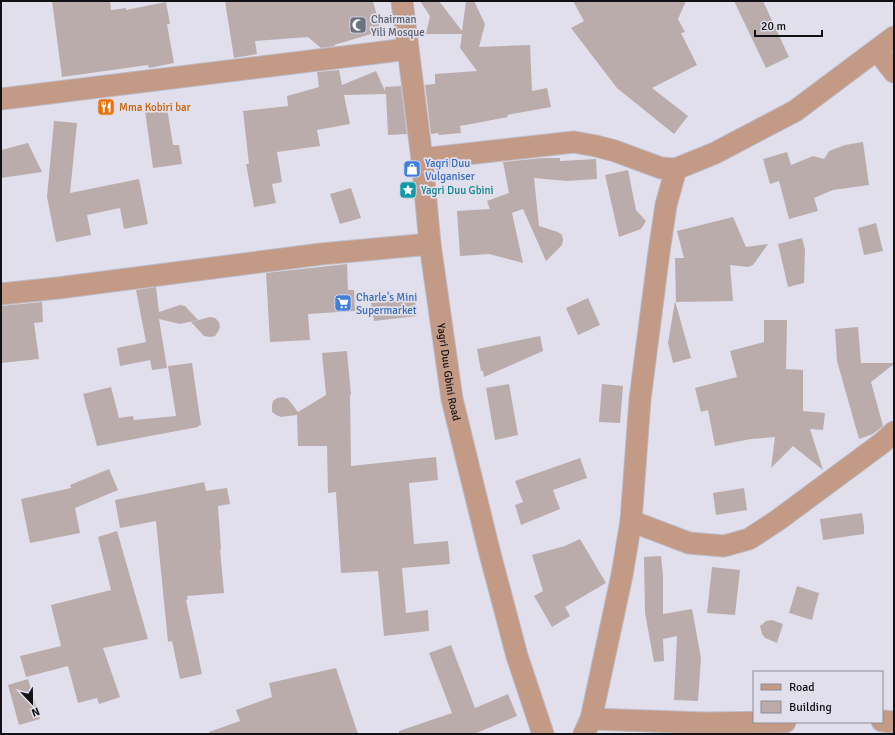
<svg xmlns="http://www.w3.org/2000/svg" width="895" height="735" font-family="Signika,sans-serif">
<rect width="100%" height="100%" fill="#e1dfeb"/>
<!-- building -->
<path fill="#bbacac" d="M52,1H110L111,10L126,8V10L166,2L170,24H167L174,63L149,68L148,65L62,77Z
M225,1H373L381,31L334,45L335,46L321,48L308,37L255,41L257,54L234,58Z
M420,1H439L462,31L466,1H474L485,24L479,47L530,45L532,91L547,88L551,107L507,115L508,117L460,126L461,133L439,135L438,133L431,134L425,85L435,84V74L477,71L460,48L462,34H426L430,16Z
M573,1H686L678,19L685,32L681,33L697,65L652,88L688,116L674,134L617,88L571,28L584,21Z
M734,1H763L789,57L766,68Z
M339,70L342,85L376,71L385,91V87L401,86L407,134L388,135L386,94L344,95L350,124L317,130L320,146L277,152L282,182L272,184L276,203L254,207L246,164H249L243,111L288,106L287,96L319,87L317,72Z
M167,108L173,145H179L182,164L153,168L145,111Z
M54,121L77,123L70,193L139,179L148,224L124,229L120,208L87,215L91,235L56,242L47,197Z
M863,142L869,185L833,190L814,198L818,211L789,219L779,181L770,184L763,159L787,152L791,165L813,156L824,159L829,151L845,145Z
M28,143L42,172L1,178V150Z
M543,158H560V161L596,159L597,179L567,181L534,178L539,226L558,232L562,235L563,240L562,245L546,261L523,209L512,213L523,263L489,254L460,256L457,211L490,209L487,201L509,193L503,162Z
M628,170L636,210L646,221L641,229L619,237L605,175Z
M351,188L361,218L340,224L330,194Z
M733,217L746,247L768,244L753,265L748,267L730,265L733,301L676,302L675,258H684L677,231Z
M876,223L883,251L864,255L858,228Z
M802,238L805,249L804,283L788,287L778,244Z
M347,264L348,290H354L355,311L308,314L310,340L270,342L266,273Z
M156,287L159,312L180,305L185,306L198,320L180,324L159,319L167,368L152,370L150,360L120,366L117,348L146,342L136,290Z
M415,298L417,316L374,321L371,303Z
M588,298L600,325L578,335L566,308Z
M675,301L691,358L673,363L668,343Z
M42,302L43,322L34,323L39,359L1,363V306Z
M210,317L215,318L219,322L220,327L218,332L215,336L210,337L204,336L191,322Z
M764,320H787L786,369L803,370V411L825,413L823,430L810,429L823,470L793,446L771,468L775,437L751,439L715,446L708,410L701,412L695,388L737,377L730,351L764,342Z
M858,327L861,363H894V364L871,382L883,426L873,434L859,439L837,361L835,329Z
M540,336L543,351L484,377L483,371H481L477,349Z
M347,351L351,395H350L351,466L436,457L438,480L409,483L414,544L448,541L450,564L402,568L406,613L428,610L429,631L384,636L378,571L341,573L336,492L328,493L327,446H298L297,415L281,417L276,415L272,412V406L273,401L277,398L283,397L288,399L298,412L326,395L322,353Z
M192,363L201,425L198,426V427L97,446L83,394L111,387L119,418L133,416L134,420L176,416L168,366Z
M509,384L518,435L495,440L486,388Z
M602,384L623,386L620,423L599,422Z
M580,458L587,478L553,490L560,509L521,525L515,505L523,502L515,481Z
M109,469L118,490L75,508L80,533L30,543L21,499L71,488L70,485Z
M204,482L206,491L227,488L230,504L218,506L221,549H220L224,593L187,596L188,599L186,600L202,674L180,679L172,641L168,642L156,521L120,528L115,500Z
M744,488L747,510L716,515L713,493Z
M862,513L864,526V534L823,540L820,519Z
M117,531L148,639L103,648L120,697L99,704L97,698L78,703L68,666L26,677L20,656L61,646L51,605L111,590L98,537Z
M580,539L606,583L565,607L570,616L552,627L534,596L543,591L532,555L565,546Z
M661,556L663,576V614L692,609L701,658L698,701L674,700L677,636L663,639L664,661L654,662L645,613L644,557Z
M712,567L740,570L735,615L707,613Z
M797,586L819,593L812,620L789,613Z
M772,620L783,624L777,643L765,638L762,634L760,626L766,621Z
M451,645L475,708L508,694L517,716L474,734H399V731L452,713L429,653Z
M336,668L358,734H210L209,732L240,721L236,710L272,697L269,683Z
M28,679L40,719L19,725L8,685Z"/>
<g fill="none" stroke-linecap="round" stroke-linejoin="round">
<defs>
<g id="street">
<path id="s1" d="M402,1L422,159L430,244L452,399L489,550L517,656L543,734"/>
<path d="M877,50L894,72"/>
<path d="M1,99L408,49"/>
<path d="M422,159L574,142L596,146L615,151L661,168L676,169L715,153L795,111L894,37"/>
<path d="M1,294L58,288L321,254L430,244"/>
<path d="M631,521L689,543L724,546L749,539L778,520L882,443L894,432"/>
<path d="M591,719L704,723L785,722"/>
<path d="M882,721L894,722"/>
<path d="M584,734L591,719L622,575L631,521L640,399L659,252L666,205L676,169"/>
</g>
</defs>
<!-- street casing -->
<use href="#street" stroke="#bcbac5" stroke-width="23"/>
<!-- street -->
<use href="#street" stroke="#c39a86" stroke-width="21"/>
</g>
<!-- icons -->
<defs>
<symbol id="mosque-square" viewBox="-11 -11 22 22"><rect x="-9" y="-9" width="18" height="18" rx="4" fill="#6b7280" stroke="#e1dfeb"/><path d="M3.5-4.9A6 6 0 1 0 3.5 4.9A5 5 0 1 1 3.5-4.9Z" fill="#fff"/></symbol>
<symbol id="restaurant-square" viewBox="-11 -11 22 22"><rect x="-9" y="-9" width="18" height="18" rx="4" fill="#e8710a" stroke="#e1dfeb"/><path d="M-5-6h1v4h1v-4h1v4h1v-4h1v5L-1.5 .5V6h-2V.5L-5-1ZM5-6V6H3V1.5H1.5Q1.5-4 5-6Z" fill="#fff"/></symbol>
<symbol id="shop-square" viewBox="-11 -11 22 22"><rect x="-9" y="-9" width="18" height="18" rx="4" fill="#3f7fe0" stroke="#e1dfeb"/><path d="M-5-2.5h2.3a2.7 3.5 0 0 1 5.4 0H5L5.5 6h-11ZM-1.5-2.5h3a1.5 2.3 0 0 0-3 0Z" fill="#fff"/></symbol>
<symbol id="sight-square" viewBox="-11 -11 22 22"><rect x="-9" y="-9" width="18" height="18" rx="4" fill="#0f9aa8" stroke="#e1dfeb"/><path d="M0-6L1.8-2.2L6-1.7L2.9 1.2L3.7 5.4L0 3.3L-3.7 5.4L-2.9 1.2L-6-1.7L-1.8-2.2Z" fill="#fff"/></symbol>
<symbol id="supermarket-square" viewBox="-11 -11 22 22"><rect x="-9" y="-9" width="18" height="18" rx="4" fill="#3f7fe0" stroke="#e1dfeb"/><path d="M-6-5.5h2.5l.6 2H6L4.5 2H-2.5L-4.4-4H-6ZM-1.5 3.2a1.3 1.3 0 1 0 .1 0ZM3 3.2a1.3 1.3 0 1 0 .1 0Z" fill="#fff"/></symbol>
</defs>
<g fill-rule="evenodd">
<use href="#mosque-square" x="348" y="15" width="20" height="20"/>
<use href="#restaurant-square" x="96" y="97" width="20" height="20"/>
<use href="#shop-square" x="402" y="159" width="20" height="20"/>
<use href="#sight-square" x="398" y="180" width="20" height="20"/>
<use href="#supermarket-square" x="333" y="293" width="20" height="20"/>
</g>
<g text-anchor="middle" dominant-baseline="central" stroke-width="3.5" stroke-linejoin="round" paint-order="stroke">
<!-- worship labels -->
<g font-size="11" fill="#5b616d" stroke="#e1dfeb" text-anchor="start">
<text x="371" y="19">Chairman<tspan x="371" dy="13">Yili Mosque</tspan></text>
</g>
<!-- food labels -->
<g font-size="11" fill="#c56008" stroke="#e1dfeb" text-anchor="start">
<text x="119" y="107">Mma Kobiri bar</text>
</g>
<!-- shop labels -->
<g font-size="11" fill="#366cbe" stroke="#e1dfeb" text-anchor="start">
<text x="425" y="163">Yagri Duu<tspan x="425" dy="13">Vulganiser</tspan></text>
<text x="356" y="297">Charle's Mini<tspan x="356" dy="13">Supermarket</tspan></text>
</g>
<!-- culture labels -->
<g font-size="11" fill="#0d838f" stroke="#e1dfeb" text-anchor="start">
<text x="421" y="190">Yagri Duu Gbini</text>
</g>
<!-- street labels -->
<g font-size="11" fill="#121216" stroke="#e1dfeb">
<text stroke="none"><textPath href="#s1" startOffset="374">Yagri Duu Gbini Road</textPath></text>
</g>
</g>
<!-- border -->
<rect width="895" height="735" fill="none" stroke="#121216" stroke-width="4"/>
<!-- legend -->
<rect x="753" y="671" width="130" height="52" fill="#e1dfeb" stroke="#8e8d96"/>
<rect x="761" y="684" width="20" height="6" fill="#c39a86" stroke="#8e8d96"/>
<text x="789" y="691" font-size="12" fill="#121216">Road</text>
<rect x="761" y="701" width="20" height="12" fill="#bbacac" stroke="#8e8d96"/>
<text x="789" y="711" font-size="12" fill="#121216">Building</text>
<!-- north arrow -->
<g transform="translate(32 703) rotate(158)" stroke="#e1dfeb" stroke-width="3" paint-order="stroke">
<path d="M0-3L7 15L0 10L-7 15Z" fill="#121216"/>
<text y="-6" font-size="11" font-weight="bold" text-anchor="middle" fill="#121216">N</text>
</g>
<!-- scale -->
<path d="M755 30v6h67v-6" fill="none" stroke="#121216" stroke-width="2"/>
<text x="761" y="30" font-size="12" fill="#121216" stroke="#e1dfeb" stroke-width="3" paint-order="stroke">20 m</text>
</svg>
